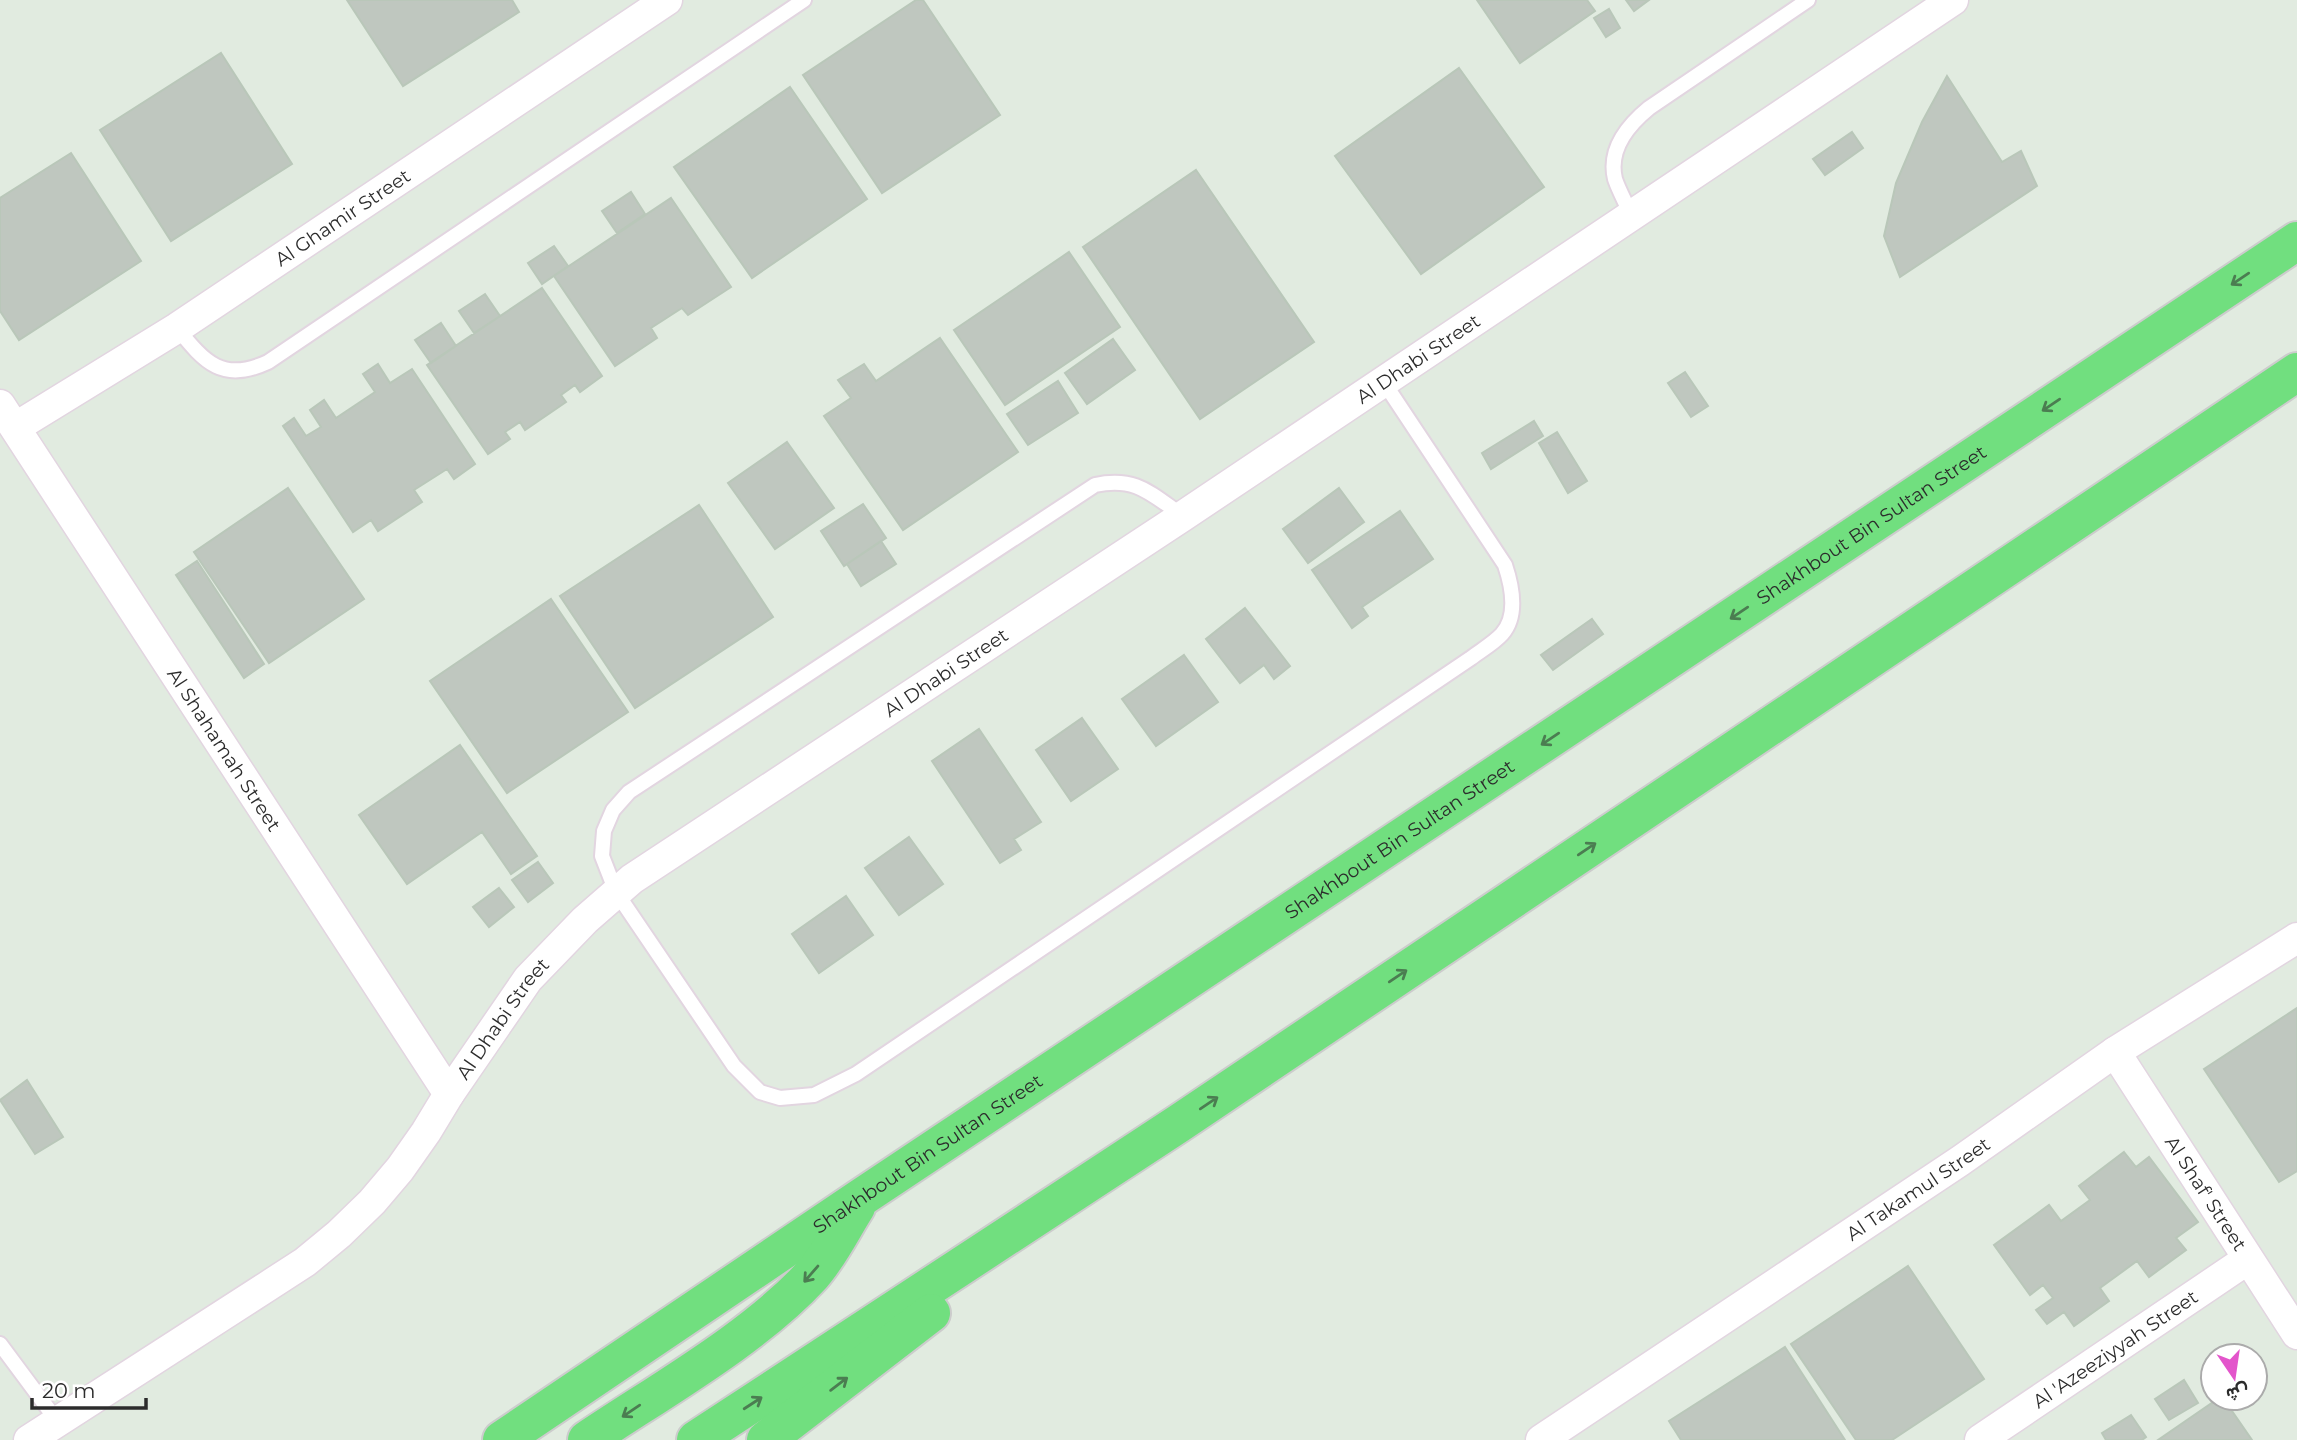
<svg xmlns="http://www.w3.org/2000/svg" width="2297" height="1440" font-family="Montserrat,Vazirmatn,sans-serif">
<rect width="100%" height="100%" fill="#e1ebe0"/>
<!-- building -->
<path fill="#bfc7bf" stroke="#b9c7b9" stroke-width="2" d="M347,0H512L519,12L403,86Z
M916,0H923L1000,115L882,193L803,75Z
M1477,0H1587L1595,11L1520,63Z
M1626,0H1649L1634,11Z
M1609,9L1620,28L1606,37L1594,18Z
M221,53L292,164L171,241L100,130Z
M1459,68L1544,187L1421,274L1335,156Z
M1947,76L2002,162L2021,151L2037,186L1900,277L1884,236L1896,183L1922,122Z
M790,87L867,199L752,278L674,167Z
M1852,132L1863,148L1825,175L1813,159Z
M71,153L141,261L19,340L0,311V198Z
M1196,170L1314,342L1200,419L1083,247Z
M631,192L645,214L617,233L602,211Z
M671,198L731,287L688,315L682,308L651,328L657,338L615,366L554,276Z
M554,246L568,266L542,284L528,263Z
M1069,252L1120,327L1005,405L954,330Z
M542,288L602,376L580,392L575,385L561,395L566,402L525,430L520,422L505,432L510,439L488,454L427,365Z
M485,294L500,316L474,333L459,311Z
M441,323L456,346L431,363L415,340Z
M940,338L1018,452L903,530L824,416L851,398L838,380L864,364L876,381Z
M1113,339L1135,370L1087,404L1065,373Z
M378,364L390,383L412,369L475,464L454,479L447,469L414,490L422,502L378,531L371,520L353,532L283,426L294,418L306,436L321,427L310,410L324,400L336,418L375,392L363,374Z
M1685,372L1708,406L1691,417L1668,383Z
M1058,381L1078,413L1028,445L1007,414Z
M1534,421L1543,436L1491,469L1482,453Z
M1557,432L1587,481L1568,493L1539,443Z
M787,442L834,508L775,549L728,483Z
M288,488L364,599L269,663L194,552Z
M1339,488L1364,522L1308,563L1283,529Z
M863,504L886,538L844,566L821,531Z
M699,505L773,617L635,708L560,596Z
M1400,511L1433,559L1362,607L1368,616L1352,628L1312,570Z
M881,541L896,564L861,586L847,564Z
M197,561L264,664L244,678L176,575Z
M551,599L628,712L507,793L430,681Z
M1245,608L1290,666L1274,679L1264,665L1240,683L1206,639Z
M1592,619L1603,634L1553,670L1541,655Z
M1184,655L1218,702L1156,746L1122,699Z
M1082,718L1118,769L1071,801L1036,750Z
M979,729L1041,822L1014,839L1021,850L1000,863L932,761Z
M460,745L537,856L511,874L482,832L407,884L359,815Z
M909,837L943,884L899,915L865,868Z
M538,862L553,883L528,902L512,880Z
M499,888L514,907L489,927L473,907Z
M846,896L873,935L819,973L792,934Z
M2297,1008V1171L2279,1182L2204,1069Z
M27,1080L63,1137L35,1154L0,1100Z
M2124,1152L2136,1167L2149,1157L2198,1222L2176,1238L2186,1250L2149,1277L2137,1261L2100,1288L2109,1301L2074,1326L2064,1312L2047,1324L2036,1310L2053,1298L2043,1285L2030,1295L1994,1245L2049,1205L2061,1221L2090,1200L2079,1186Z
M1908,1266L1984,1379L1892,1440H1856L1791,1344Z
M1785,1347L1845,1440H1681L1669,1421Z
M2184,1380L2198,1403L2169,1420L2155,1399Z
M2219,1398H2223L2252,1440H2158Z
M2131,1415L2146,1437L2142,1440H2106L2102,1433Z"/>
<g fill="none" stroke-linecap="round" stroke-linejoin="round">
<defs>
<path id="service" d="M1631,215C1626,203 1619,191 1615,179C1608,150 1627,126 1649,108L1808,0
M177,328C205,363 223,383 268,362L804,0
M1183,516C1151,494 1136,476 1095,485L629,792L613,810L604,831L602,856L616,892L734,1066L760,1092L780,1098L814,1095L856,1074L1471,658C1480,651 1494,643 1502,634C1518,616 1512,586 1505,565L1383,381
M0,1344L58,1422"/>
<g id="minor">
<path id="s1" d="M0,405L449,1094"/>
<path id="s2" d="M16,427L177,328L667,0"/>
<path id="s3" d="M2115,1052L2297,1334"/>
<path id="s4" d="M29,1440L268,1286L305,1262L339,1234L372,1202L400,1169L426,1132L449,1094L528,979L585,920L632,879L1183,516L1953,0"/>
<path id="s5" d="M1541,1440L1960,1161L2115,1052L2297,938"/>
<path id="s6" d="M1980,1440L2248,1259"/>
</g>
<g id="primary">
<path id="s7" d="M502,1440L862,1197L2297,241"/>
<path d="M587,1440C660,1391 753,1339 812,1275C829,1256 842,1229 856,1207"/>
<path d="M696,1440L1178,1124L2297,372"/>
<path d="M766,1440L931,1313"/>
</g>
</defs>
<!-- service casing -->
<use href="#service" stroke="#e2d5e0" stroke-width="18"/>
<!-- minor casing -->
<use href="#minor" stroke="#e2d5e0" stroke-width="33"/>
<!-- primary casing -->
<use href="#primary" stroke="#ccc" stroke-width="42"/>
<!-- service -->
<use href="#service" stroke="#fff" stroke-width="14"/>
<!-- minor -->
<use href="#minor" stroke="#fff" stroke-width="30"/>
<!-- primary -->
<use href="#primary" stroke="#71df7f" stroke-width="38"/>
</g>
<!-- one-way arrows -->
<defs><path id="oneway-shaft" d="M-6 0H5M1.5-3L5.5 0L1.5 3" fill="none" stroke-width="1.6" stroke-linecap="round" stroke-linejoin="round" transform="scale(1.75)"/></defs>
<g stroke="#4b7d51">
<use href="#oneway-shaft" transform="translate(2240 279) rotate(146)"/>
<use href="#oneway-shaft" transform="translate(2051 405) rotate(146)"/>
<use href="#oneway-shaft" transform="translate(1739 613) rotate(146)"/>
<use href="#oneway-shaft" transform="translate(1550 739) rotate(146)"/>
<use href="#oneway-shaft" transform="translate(1587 849) rotate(-34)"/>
<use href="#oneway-shaft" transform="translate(1398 976) rotate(-34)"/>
<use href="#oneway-shaft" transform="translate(1209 1103) rotate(-34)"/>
<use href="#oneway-shaft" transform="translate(811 1274) rotate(131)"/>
<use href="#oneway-shaft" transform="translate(839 1384) rotate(-37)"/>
<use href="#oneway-shaft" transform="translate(753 1403) rotate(-33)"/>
<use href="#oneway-shaft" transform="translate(631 1411) rotate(146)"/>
</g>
<g text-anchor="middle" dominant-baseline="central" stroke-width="6" stroke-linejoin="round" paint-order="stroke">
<!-- street labels -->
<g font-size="19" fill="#2c2c2c" stroke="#fff">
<text stroke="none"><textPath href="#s2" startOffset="388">Al Ghamir Street</textPath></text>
<text stroke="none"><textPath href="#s4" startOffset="1778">Al Dhabi Street</textPath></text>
<text stroke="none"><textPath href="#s7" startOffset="1647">Shakhbout Bin Sultan Street</textPath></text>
<text stroke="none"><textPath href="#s4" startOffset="1211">Al Dhabi Street</textPath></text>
<text stroke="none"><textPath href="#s1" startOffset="411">Al Shahamah Street</textPath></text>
<text stroke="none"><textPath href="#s7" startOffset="1080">Shakhbout Bin Sultan Street</textPath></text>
<text stroke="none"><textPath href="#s4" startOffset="644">Al Dhabi Street</textPath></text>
<text stroke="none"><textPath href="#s7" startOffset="513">Shakhbout Bin Sultan Street</textPath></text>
<text stroke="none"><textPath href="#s5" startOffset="453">Al Takamul Street</textPath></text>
<text stroke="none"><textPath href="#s3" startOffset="168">Al Shaf' Street</textPath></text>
<text stroke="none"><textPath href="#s6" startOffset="163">Al 'Azeeziyyah Street</textPath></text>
</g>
</g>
<!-- north arrow -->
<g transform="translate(2234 1377) rotate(167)"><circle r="33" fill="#ffffff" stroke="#ababab" stroke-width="2"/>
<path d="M0-5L12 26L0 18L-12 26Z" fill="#e355cb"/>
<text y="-10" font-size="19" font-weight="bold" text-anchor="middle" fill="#2c2c2c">ش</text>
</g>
<!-- scale -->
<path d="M32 1398v10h114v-10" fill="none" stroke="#2c2c2c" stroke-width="3.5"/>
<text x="42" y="1398" font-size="21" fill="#2c2c2c" stroke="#ffffff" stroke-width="5" paint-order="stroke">20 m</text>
</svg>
